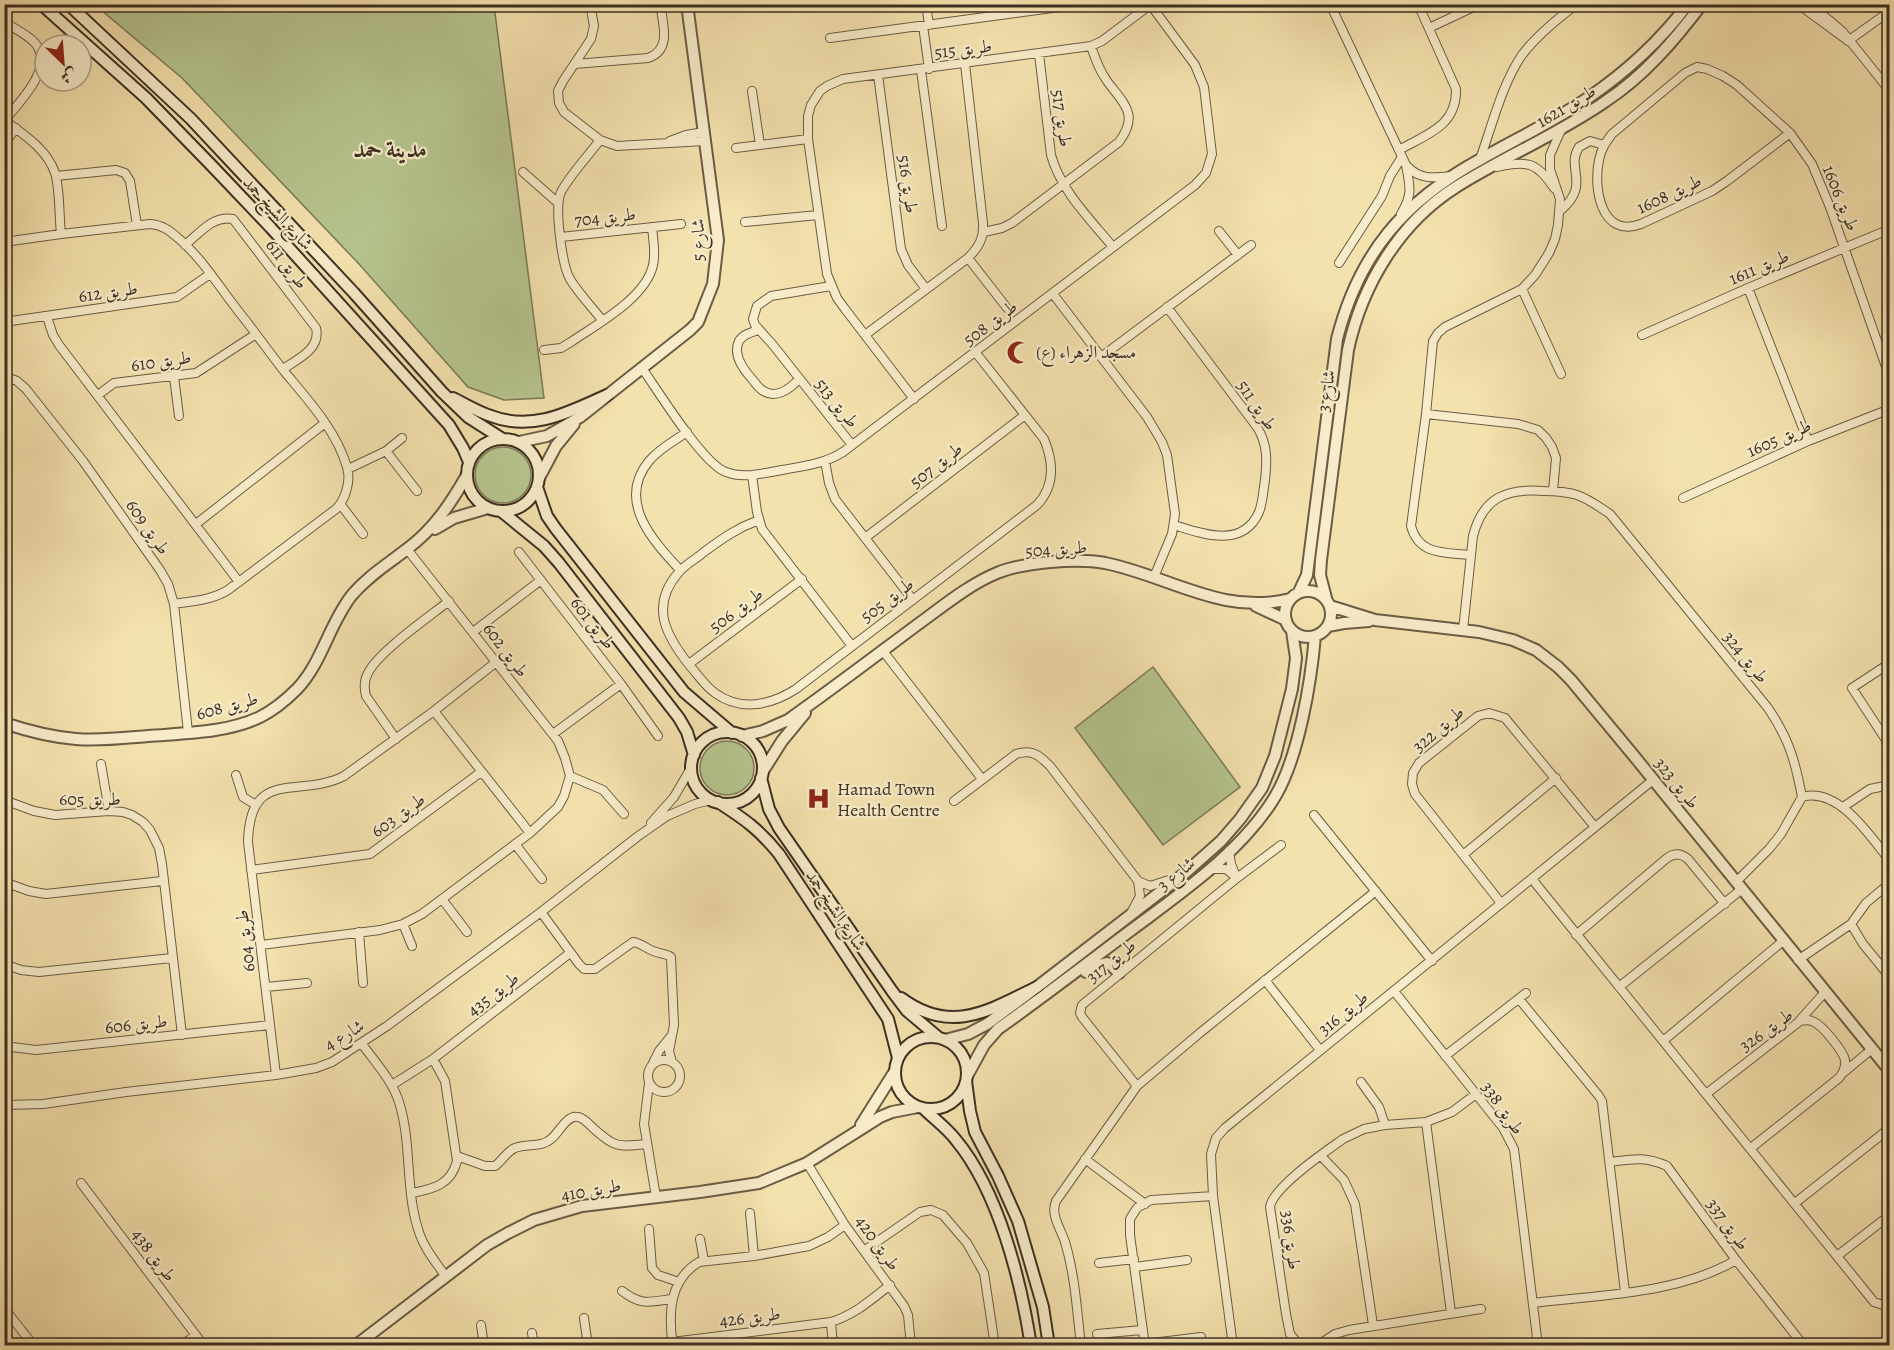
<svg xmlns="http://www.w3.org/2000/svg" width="1894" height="1350" font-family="Alegreya,Amiri,serif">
<rect width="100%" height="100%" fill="#f4e2ae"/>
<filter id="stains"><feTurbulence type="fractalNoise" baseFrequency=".00333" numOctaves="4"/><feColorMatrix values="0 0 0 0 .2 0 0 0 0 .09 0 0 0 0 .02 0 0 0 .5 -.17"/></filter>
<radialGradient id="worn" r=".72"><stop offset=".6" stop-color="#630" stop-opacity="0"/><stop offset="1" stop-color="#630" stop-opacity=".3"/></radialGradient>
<!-- green -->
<path fill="#b6c48e" stroke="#7a7a58" stroke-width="1.5" d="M95,5H494L544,398L504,400L468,387L359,264L182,78Z
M475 475a28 28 0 1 1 56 0a28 28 0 1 1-56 0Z
M1153,667L1240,787L1163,845L1075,728Z
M700 768a27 27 0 1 1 54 0a27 27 0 1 1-54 0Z"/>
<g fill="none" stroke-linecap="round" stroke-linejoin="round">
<defs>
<path id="minor" d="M590,4L594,26L591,39L563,81L558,91L559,103L564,112L600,140L617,146L705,141
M926,4L929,25
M1330,4L1406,165C1410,187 1413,194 1401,214
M1798,4L1847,40
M1810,4L1842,31L1890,91
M4,22C14,28 28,35 35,43C56,67 19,102 5,120
M923,26L929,69
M1429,28L1480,4
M830,38L1067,6L1069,4
M1848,41L1890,11
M1039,54L1051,155C1061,191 1090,219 1113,247
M575,64L648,58C672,50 663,24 660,4
M921,70L942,226
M878,75L901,249L908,265L926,289
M752,91L760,145
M4,120C23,134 47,149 55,173C60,188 59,217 61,234
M1790,133L1727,181L1712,191L1641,224C1601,239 1593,188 1599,160C1601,149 1606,142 1612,134L1685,73L1697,67L1707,69L1723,76L1737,85L1790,133L1812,164L1830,207L1890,378
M600,140C588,156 570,175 561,192C554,207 562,265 570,279C579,294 592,307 602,320
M670,141L686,135L704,132
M4,144L16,128
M736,148L808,139
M1399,150C1427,134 1457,126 1456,89L1418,4
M1480,159C1492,126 1502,84 1522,55C1537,35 1557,19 1577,4
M1407,166C1420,180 1433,178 1451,176
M1497,167C1527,160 1537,162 1554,188
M523,172L558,203
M56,176L116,170L125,173L130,181L137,225
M1560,211C1592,184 1565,169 1579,147L1590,141L1604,145
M745,222L818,215
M1219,231L1238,255
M984,232L1002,228L1012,223L1119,142C1140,114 1123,103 1107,81C1099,70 1095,58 1091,46
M561,237L681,224
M4,242L61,234L150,224C162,225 169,230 178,238C202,258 220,288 239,312C255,332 269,352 284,371C308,400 336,430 347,467C351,480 346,499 336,509L228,590C212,600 193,601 174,604
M185,245C200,233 213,215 233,219L316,328C321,349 298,359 283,369
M968,258L1007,308
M1339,263L1382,196L1390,176L1402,157
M831,286L771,296L757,306L753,319L755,325L773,345L852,445
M1748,288L1808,441
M1522,289L1561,374
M1053,294L1147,417L1162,442L1167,455L1175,514L1172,534L1154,577
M1167,307L1257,427C1268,445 1267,460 1265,480C1263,491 1263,502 1259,512C1243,549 1202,534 1174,525
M47,317L53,335L59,345L239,582
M4,322L177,297L210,274
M759,330C752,332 743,334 739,341C732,355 744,370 752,379C755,383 758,387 762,390C775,400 790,389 799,379
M865,335L968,258C979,247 984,238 983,223L965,64
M1642,335L1748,288L1890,229
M544,350L561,348L571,342C597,324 646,298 653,265C656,253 653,239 652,227
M1101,357L1251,245
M642,368C658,391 703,464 726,472C744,479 764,473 782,470C804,466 824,464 843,452L1195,185L1206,173L1212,154L1204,87L1195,65L1150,4
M4,376L17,381L26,389L83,461L160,570L168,584L174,604L188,732
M174,377L179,416
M98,395L114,383L196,373L256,334
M914,399L845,309L837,298L827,274L808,139V116L811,105L820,91L827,86L843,79L1091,46L1102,41L1150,5
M1426,414L1518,424L1538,430L1546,438L1552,447L1556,458L1553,491
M386,451L402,438
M825,461L829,483L835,499L913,600
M348,469L386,451L417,491
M752,475L757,512L762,529L852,646
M1683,498L1808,441L1890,409
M341,505L363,534
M759,520C737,528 723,538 704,552C696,559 686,564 679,572C649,606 666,636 690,666C698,675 705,686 715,693C741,712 771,705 796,689L1037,505C1055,486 1054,463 1044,439L976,353
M196,524L325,423
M865,538L1025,415
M519,552L621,684L658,736
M1470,555C1445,552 1419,556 1411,526L1426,414L1433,341L1438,333L1445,327L1522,289L1535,275L1549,253L1555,239L1558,225L1560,199L1550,169V155L1562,128
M680,570C653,541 616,501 649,461C659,449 674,441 687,432
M1463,630L1473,536C1483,497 1507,488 1544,491C1555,491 1567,492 1577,495C1589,499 1599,507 1610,514L1768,708C1789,739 1795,760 1802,797L1781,834L1769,849L1736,882
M473,632L541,580
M883,651L982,779
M1890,663L1852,688L1890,746
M689,664L802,579
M434,711L530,833
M553,734L621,684
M396,739L366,696C364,688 364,680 368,673C378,652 429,617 449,601
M101,764L109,811
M236,775L243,797L256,805
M570,776L603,790L624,814
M1802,797C1838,786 1871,837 1890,861
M4,800L34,811L55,815L109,811L123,812L132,815L143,822L150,830L159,848L162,864L182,1035
M954,801L1016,754C1032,749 1039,755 1050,766L1138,881L1150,886L1172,879
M1843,807L1870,789L1890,785
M1314,815L1432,961
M651,823L674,797L691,768
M515,844L542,879
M1229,851L1231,864L1235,874
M1463,855L1556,778
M1210,869H1226L1237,878
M251,870L370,854L481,772
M1532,879L1874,1302L1883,1305L1890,1302
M4,882L29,891L46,894L162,881
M1890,883L1866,903L1851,924L1863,944L1890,977
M442,899L467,932
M1501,903L1415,794L1412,784L1413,773L1419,763L1478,716L1489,713L1505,718L1595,827
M541,912L579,964L584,969H595L633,942C641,943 644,947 651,950C658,954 665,953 671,957L674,1025L669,1051L672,1062
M1131,913L1140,896L1138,881
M403,924L412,946
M359,932L363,983
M1576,935L1667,858C1674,853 1681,853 1688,859L1725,904
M261,945L380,930L403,924L422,914L530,833L558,807L564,796L570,776L565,758L558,741L407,549
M1798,960L1851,924
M4,964L21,970L39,972L172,958
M1265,980L1320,1050
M266,987L307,983
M1619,987L1742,889
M1394,991L1503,1128L1514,1149L1538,1346
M1519,999L1599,1096L1602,1101L1625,1292
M1800,1020L1825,992
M1663,1041L1783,941
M362,1044C375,1062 392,1080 399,1102C412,1143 405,1188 418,1229C423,1247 435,1261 446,1277
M4,1046L36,1050L270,1025
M1445,1056L1526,993
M648 1076a16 16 0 1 1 32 0a16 16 0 1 1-32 0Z
M652,1065L659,1051L672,1035
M1843,1073L1872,1049
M276,1075L248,842C250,766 299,799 344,776L434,711L495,663
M1361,1082L1379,1107L1385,1125
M649,1083L644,1124L656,1197
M392,1085L433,1059L570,953
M1137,1086L1082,1017L1080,1013L1082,1005L1237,878L1281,845
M1706,1094L1800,1021C1805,1020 1809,1019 1814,1022C1823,1026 1843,1051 1845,1060C1846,1068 1843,1073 1839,1078L1751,1148
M4,1105L43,1104L126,1092L276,1075L316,1068L332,1062L387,1026L541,912L637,837L667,816L695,804L711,800
M1426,1122L1451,1313
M457,1156L485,1166H495C502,1161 507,1151 515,1148C527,1143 541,1148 551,1139C559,1133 567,1114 578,1117C584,1118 589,1124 593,1128C615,1148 618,1147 647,1144
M1321,1156L1344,1180L1355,1204L1373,1325
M1085,1159L1145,1204
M1610,1162C1633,1159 1645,1156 1667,1166L1736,1260L1804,1346
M807,1163L845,1225L904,1306L908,1315L911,1346
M81,1183L204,1346
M412,1193C433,1189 451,1185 457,1161L445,1081L433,1059
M1795,1203L1890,1128
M750,1213L754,1256
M649,1229L652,1268L658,1275L679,1282
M700,1239L704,1261
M865,1250L920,1212L931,1210L943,1215L967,1243L984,1273L995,1346
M1837,1256L1890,1215
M1099,1263L1134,1259
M1135,1267L1187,1260
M622,1291C642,1306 648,1302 672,1299
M1534,1303C1599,1295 1679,1294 1736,1260
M4,1308L34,1346
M584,1318L588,1346
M831,1322L833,1346
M481,1325L484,1346
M532,1333L534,1346
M1097,1334L1142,1330
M672,1342L831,1322C854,1315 871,1300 890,1285
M1144,1344L1201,1337
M181,1346L196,1335
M603,1346L625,1343L629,1346
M673,1346C668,1314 669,1280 699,1262L754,1256L809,1246L828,1237L845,1225
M1081,1346C1077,1311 1075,1275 1065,1242C1061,1229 1050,1215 1056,1201L1137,1086L1201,1032L1376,891
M1145,1346L1130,1235V1219L1137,1208L1151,1200L1213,1196
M1233,1346L1213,1196L1211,1154L1216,1138L1225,1128L1653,780
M1300,1346L1290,1334L1286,1314L1270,1207C1273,1187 1325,1152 1343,1139L1364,1129L1385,1125L1426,1122L1452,1112L1476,1094
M1317,1346L1335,1334L1349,1330L1481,1309"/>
<path id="tertiary" d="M519,442L547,436L580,417L690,330L698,322L713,284L718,240L687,4
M539,478L556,446L574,424
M435,529L454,518L488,508
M1285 614a23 23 0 1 1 46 0a23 23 0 1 1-46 0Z
M1299,592L1307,575L1337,339C1359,253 1404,201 1481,159C1516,139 1554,121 1588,98C1626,72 1660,41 1688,4
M1326,598L1320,575L1321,560L1348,350C1362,285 1399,223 1456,187C1505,156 1559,134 1606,101C1644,76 1674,41 1702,4
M1256,606L1286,620
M1330,606L1375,620L1479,632L1513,640L1536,650L1558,667L1571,680L1634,756L1890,1071
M1328,626L1344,623L1369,621
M4,723C28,731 51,737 76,739C100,741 124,738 148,736C185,733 227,733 260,717C274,710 286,700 297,689C322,663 329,624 352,595C368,576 388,564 407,549C434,529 451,503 467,475
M742,736L763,731L788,720C832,689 874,657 917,625C942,607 968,585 997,573C1024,562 1077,558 1105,563C1169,576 1223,616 1290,599
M763,771L782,741L805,713
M1086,972L1092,967L1107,963L1112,966L1119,973
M945,1040L968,1034L987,1024L1037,987L1185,873L1221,841L1240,819L1262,788L1275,756L1292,689L1296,658L1292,631
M967,1076L984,1045L998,1029C1043,997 1086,964 1130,931C1181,893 1244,850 1276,795C1299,755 1311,682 1315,636
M861,1125L895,1071
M355,1346L487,1245L508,1233L534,1220L582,1206L700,1192L759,1183L807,1163L880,1117L892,1112L918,1107"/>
<path id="secondary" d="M41,4L146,98L214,168L271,228L449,425L463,448L469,462
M68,4L191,119L354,293L442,392L468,417L501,438
M453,398C465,404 478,412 491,416C533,432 569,412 607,395
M467 475a36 36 0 1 1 72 0a36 36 0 1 1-72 0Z
M537,487L547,516L556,529L684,692L732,733
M501,511L544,546L559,563L679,718L687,732L694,755
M691 768a36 36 0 1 1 72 0a36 36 0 1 1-72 0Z
M761,778L769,809L779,828L892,991L907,1011L938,1037
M718,802C744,819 759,829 779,854L888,1019L898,1058
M901,998C951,1035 988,1011 1037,987
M895 1073a36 36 0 1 1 72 0a36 36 0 1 1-72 0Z
M966,1081L970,1111L975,1132L998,1176L1018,1221L1043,1307L1049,1346
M923,1108C934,1119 947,1128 956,1140C999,1192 1021,1281 1031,1346"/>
</defs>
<!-- minor casing -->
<use href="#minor" stroke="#6b5c45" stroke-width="10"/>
<!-- tertiary casing -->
<use href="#tertiary" stroke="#6b5c45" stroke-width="14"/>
<!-- secondary casing -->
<use href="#secondary" stroke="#3d2f22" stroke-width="14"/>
<!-- minor -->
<use href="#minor" stroke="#f8ecca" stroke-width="8"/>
<!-- tertiary -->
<use href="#tertiary" stroke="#f8ecca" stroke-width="10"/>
<!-- secondary -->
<use href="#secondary" stroke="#f8ecca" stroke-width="10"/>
</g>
<!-- icons -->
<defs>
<symbol id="mosque-bare" viewBox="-9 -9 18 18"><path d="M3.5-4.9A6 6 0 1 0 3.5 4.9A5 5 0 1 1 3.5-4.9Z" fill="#8f2418" stroke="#f8ecca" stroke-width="2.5" paint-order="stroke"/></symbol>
<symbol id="hospital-bare" viewBox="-9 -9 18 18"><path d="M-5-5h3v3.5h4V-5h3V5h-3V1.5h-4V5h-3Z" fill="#8f2418" stroke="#f8ecca" stroke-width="2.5" paint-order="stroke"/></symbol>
</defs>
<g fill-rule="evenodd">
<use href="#mosque-bare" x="1002" y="336" width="33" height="33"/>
<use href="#hospital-bare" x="802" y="782" width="33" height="33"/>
</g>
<g text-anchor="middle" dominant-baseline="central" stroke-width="4.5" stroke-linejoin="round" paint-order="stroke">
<!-- street labels -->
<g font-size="18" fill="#3d2f22" stroke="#f8ecca">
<text transform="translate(963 49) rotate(-7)">طريق 515</text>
<text transform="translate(1566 106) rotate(-31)">طريق 1621</text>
<text transform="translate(1062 118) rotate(82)">طريق 517</text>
<text transform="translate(908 184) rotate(82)">طريق 516</text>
<text transform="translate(1669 194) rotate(-25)">طريق 1608</text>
<text transform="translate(1841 198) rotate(68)">طريق 1606</text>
<text transform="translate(278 213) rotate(47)">شارع الشيخ حمد</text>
<text transform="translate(605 217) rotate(-6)">طريق 704</text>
<text transform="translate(698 240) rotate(-91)">شارع 5</text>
<text transform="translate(287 264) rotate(53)">طريق 611</text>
<text transform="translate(1759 267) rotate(-23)">طريق 1611</text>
<text transform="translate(108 292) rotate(-8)">طريق 612</text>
<text transform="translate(990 323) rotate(-37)">طريق 508</text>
<text transform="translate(161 361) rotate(-8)">طريق 610</text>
<text transform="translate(1326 391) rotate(-82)">شارع 3</text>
<text transform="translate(837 403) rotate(51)">طريق 513</text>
<text transform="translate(1257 405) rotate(56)">طريق 511</text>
<text transform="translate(1779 438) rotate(-24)">طريق 1605</text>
<text transform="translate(936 465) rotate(-38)">طريق 507</text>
<text transform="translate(148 527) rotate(55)">طريق 609</text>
<text transform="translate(1056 549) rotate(-4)">طريق 504</text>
<text transform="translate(887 600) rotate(-37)">طريق 505</text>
<text transform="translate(736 610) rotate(-37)">طريق 506</text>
<text transform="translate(593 623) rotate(52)">طريق 601</text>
<text transform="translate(506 650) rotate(53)">طريق 602</text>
<text transform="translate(1746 657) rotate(51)">طريق 324</text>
<text transform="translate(227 706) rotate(-15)">طريق 608</text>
<text transform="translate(1438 729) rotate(-40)">طريق 322</text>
<text transform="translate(1677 783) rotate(51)">طريق 323</text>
<text x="90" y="799">طريق 605</text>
<text transform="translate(398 815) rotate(-36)">طريق 603</text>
<text transform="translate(1176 874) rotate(-39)">شارع 3</text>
<text transform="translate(836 910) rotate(56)">شارع الشيخ حمد</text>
<text transform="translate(245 941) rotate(-97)">طريق 604</text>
<text transform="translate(1111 961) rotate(-39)">طريق 317</text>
<text transform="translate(493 994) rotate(-38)">طريق 435</text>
<text transform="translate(1343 1013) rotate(-39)">طريق 316</text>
<text transform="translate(136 1024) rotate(-6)">طريق 606</text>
<text transform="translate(1766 1030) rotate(-35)">طريق 326</text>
<text transform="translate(344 1035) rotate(-31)">شارع 4</text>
<text transform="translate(1503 1108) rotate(55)">طريق 338</text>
<text transform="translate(591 1190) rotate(-10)">طريق 410</text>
<text transform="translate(1728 1224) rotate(54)">طريق 337</text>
<text transform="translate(1291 1240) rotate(83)">طريق 336</text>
<text transform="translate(878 1243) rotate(54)">طريق 420</text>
<text transform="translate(154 1255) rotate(53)">طريق 438</text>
<text transform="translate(750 1317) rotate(-7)">طريق 426</text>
</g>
<!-- poi labels -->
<g font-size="18" fill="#3d2f22" stroke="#f8ecca" text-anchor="start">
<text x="1036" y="352">مسجد الزهراء (ع)</text>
<text x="837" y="789">Hamad Town<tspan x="837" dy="21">Health Centre</tspan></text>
</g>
<!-- district labels -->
<g font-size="24" font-weight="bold" fill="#3d2f22" stroke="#f8ecca">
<text x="390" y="149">مدينة حمد</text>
</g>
</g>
<!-- margin -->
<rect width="1894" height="1350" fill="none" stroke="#f4e2ae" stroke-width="24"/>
<rect x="6" y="6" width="1882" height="1338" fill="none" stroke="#3d2f22" stroke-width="3"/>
<rect x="12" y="12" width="1870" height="1326" fill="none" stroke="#3d2f22" stroke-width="1.5"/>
<!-- north arrow -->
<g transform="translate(63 63) rotate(155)"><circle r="28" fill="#f8ecca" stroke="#ada087" stroke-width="1.5"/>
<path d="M0-4.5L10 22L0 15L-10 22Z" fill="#8f2418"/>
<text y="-9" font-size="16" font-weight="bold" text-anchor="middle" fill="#3d2f22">ش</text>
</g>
<rect width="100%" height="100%" filter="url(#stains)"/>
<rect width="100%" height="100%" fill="url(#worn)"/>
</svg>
